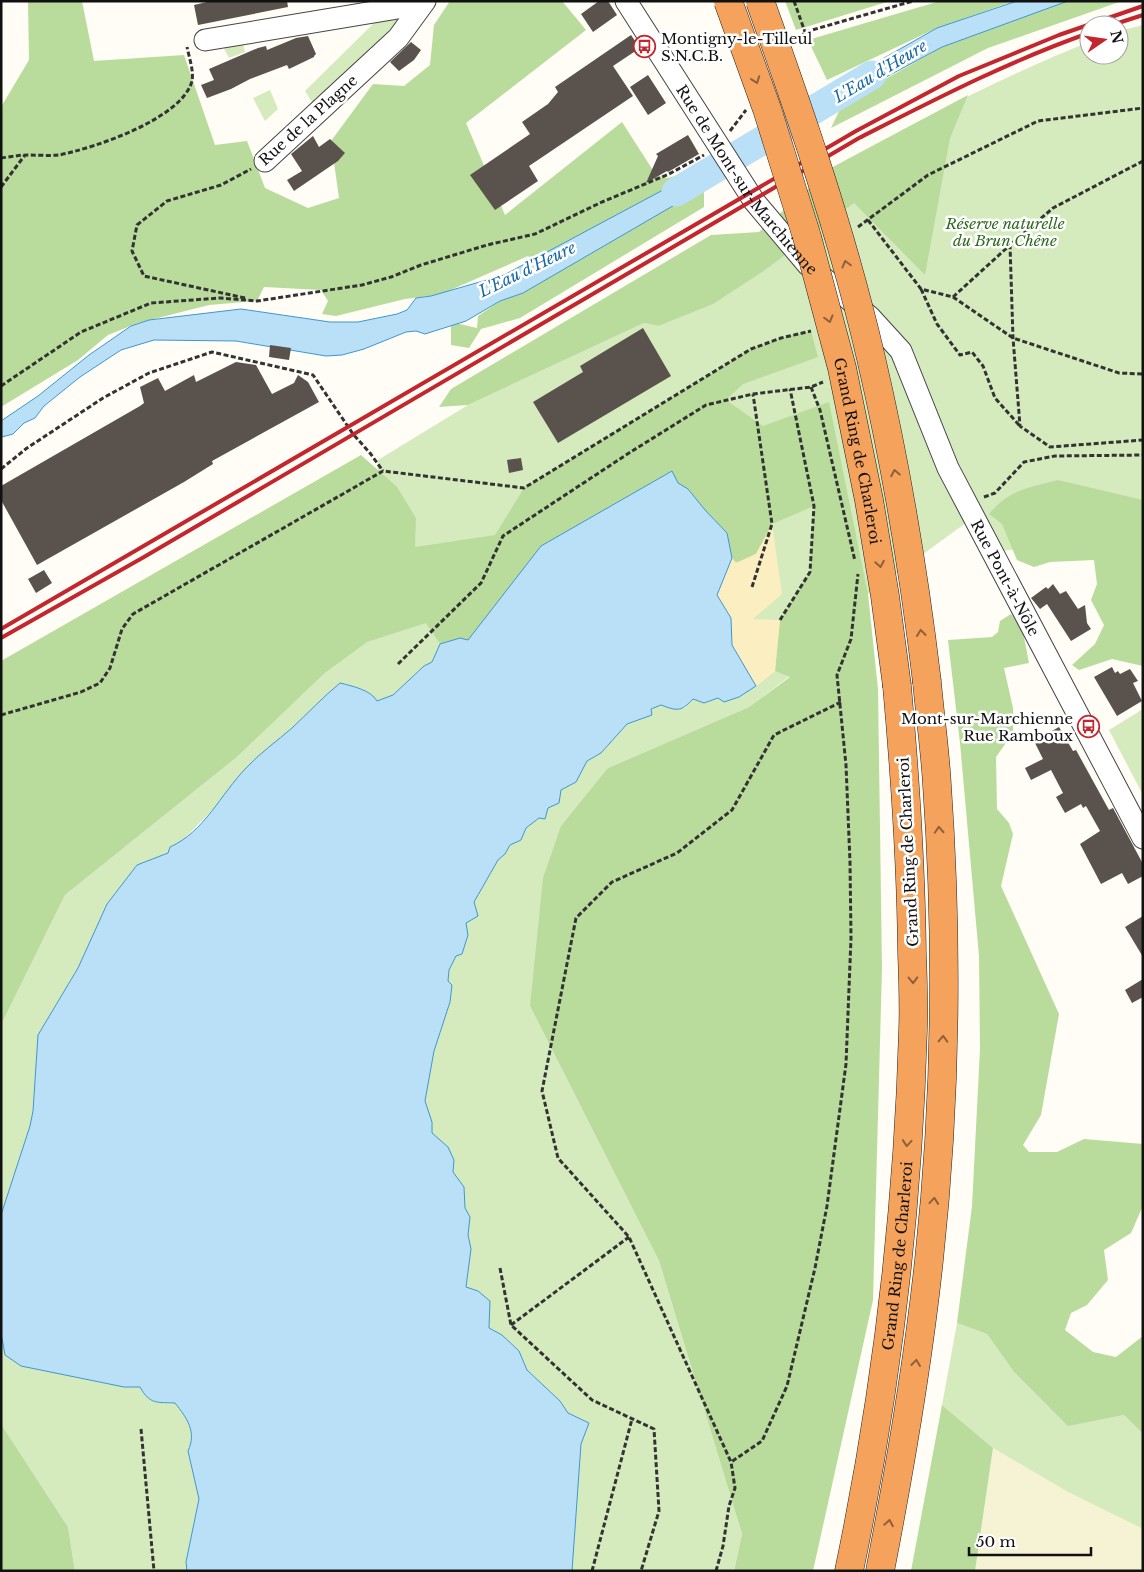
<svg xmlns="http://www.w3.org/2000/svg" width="1144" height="1572" font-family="'Libre Baskerville',serif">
<rect width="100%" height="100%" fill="#fffdf5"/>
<!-- farmland -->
<path fill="#f6f3d4" d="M993,1448L1068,1492L1143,1529V1571H975Z"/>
<!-- green -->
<path fill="#d5ebbd" d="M380,17L400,19L316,108L305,91Z
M1143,25V635L1098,540L992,552L974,517L816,632L790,676L749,707L608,768L530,1006L659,1261L742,1534L734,1571H572L581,1444L589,1423L568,1413L560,1401L527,1370L519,1351L502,1335L489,1328L478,1291L466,1287L471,1249L468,1235L470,1217L465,1208L464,1187L453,1172L454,1160L432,1133V1122L425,1101L434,1051L450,1002L448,981L449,970L456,955L462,954L468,935L466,922L474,902L498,860L505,854L510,845L521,840L526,828L539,818L545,819L548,808L561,790L576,782L587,761L601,753L627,724L651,715V709L661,705L685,708L693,699L704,703L718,698L739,697L756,686L775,671L752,619L782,593L732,558L727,533L705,510L688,489L541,546L468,641L440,644L432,662L424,666L393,695L377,701C371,690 352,686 340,684L293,727L181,842L170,847L168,853L137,865L107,904L78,968L38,1035L33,1111L30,1126L1,1215V1025L65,895L237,757L325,673L366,642L378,460L468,405L644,323L658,326L848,208L833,167C917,122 1001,77 1089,42V55H1119V31Z
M242,39L245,52L229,58L221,43Z
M270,90L278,109L265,121L253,98Z
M1143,709V795L1109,730Z
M957,1323L987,1334L1014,1372L1068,1425L1124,1415L1143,1434V1529L1068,1492L993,1448L942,1405Z
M1,1333L5,1355L21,1366L124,1387H140C149,1404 157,1403 175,1403C187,1418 197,1432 188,1451L199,1499L186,1562L187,1571H75L68,1527L1,1424Z"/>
<!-- forest -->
<path fill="#b9dc9c" d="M28,1H82L94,61L184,55L215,145L247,141L265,188L308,208L339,198L331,141L373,84L404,86L430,65L434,25L450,1H562L586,30L466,123L505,215L622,122L656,175L668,178L704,168V207L520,318L481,329L469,348L451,345V322L477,328L478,316L500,301L523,293L554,273L528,256L439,295L405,299L336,316L322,314L328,301L321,290L264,287L257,301L209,305L138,323L108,335L78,360L1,407V107L29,60Z
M785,1H890L796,30Z
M940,1H1014L937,28L827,80L808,40Z
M1066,1H1122L988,48L831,128L843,103L942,47Z
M968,95L950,138L925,275L854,203L765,270L713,304L658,326L644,323L468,405L439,407L451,389L711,235L759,232L833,167Z
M811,331L818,357L743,384L726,400L763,426L829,402L868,594L878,689L882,968L873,1300L813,1571H734L742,1534L659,1261L530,1006L543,878L561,826L608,768L749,707L790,677L775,671L780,620L810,572L814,506L772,524L756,554L736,563L732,558L727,533L705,510L688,489L678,483L672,471L541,546L468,641L460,638L440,644L426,623L367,642L325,673L237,757L65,895L1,1025V661L361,455L397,487L416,518L415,547L495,535L524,488L751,349L781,338Z
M1058,480L1143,500V666L1112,659L1079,670L1072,665L1095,644L1104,625L1091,600L1097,584L1094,560L1050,562L1034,567L1017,560L1002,524L989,514C1010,489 1028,488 1058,480Z
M1011,614L1022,627L1029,663L1004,668L1013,708V733L996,757L997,809L1009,823L1013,834L1001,886L1059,1014L1041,1115L1023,1145L1029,1152H1057L1084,1139L1143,1144L1142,1208L1131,1233L1104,1250L1108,1280L1087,1305L1071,1313L1065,1330L1093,1352L1116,1357L1143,1336V1434L1124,1415L1068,1426L1014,1372L987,1334L957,1323L972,1206L980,1049L979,956L960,743L948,640L992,637L998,632L1000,621Z
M942,1405L993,1448L975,1571H911Z
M1,1424L68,1527L75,1571H1Z"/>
<!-- sand -->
<path fill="#fbeec1" d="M772,524L782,594L753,619L780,620L775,671L756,686L732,645L731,618L717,595L732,558L736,563L756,554Z"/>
<!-- water -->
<path fill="#b9e0f7" stroke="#3f96cf" d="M1017,1H1068L942,47L843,100L833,87L937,28Z
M706,167L714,182L523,293L500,301L466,321L425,334L416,331L406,332L364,349L342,355L326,356L236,341L154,340L121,350L80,377L44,406L35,418L24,423L13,434L2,437L1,436V421L38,396L89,355L131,326L149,320L241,309L330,322H358L397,314L407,310L416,298L431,296L504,275Z
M672,471L678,483L688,489L705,510L727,533L732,558L717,595L731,618L732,645L756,686L739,697L724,702L718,698L704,703L693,699C681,712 677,711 661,705L651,709L652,715L627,724L601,753L587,761L576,782L561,790L559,803L548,808L545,819L539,818L526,828L521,840L510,845L505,854L498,860L474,902L478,916L466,923L468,935L462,954L456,956L449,970L448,981L452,985L450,1002L434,1051L425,1101L432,1122V1133L448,1147L454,1160L453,1172L464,1187L465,1208L470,1217L468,1235L471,1249L466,1287L478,1291L490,1301L489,1328L502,1335L519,1351L527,1370L560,1401L568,1413L589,1423L581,1444L572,1571H187L186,1562L199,1499L188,1451C197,1432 187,1418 175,1403C157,1402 150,1405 140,1387H124L21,1366L5,1355L1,1333V1215L30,1126L33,1111L38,1035L78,968L107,904L137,865L168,853L170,847C204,832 221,794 246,768C260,753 277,741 292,728C308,713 323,697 340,683C352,686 371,690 377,701L393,695L424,666L432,662L440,644L460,638L468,640L541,546Z"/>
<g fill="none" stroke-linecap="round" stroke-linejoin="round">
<!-- river -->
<path stroke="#b9e0f7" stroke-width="29" d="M676,192L872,75"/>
</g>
<!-- building -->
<path fill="#5a524d" d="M211,1H287L288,7L198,25L194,5Z
M599,1H608L617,15L593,32L581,14Z
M631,35L640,48L613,66L633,96L529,166L538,181L495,210L470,175L530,134L522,122L548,104L558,92L555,87Z
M308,36L316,54L314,56V57L289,69L287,65L250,79L231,89L207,98L201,85L214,80L209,69L258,48L266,46L267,50L296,38Z
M411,42L421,50L414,60L399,71L390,62Z
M648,75L666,103L648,115L630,87Z
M688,135L699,154L668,172L667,171L646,183L658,156L656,154Z
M313,136L319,147L330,139L345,153L338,161L294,191L287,180L302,171L291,154Z
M643,328L671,376L558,443L533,402L583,372L580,366Z
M270,345L291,348L289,360L269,357Z
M236,362L256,365L272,394L294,383L298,375L308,382L319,402L212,461L213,464L184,482L37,565L1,500V486L140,406L144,403L140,387L158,378L165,391L194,375L196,382Z
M521,458L523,470L509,473L507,460Z
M44,570L52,583L36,593L28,579Z
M1053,584L1060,594L1066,591L1078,609L1085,605L1087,623L1091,629L1071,641L1047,604L1040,609L1031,598L1046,587L1048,589Z
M1112,667L1115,673L1118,671L1120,674L1130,669L1138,681L1133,683L1142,701L1117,716L1094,677Z
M1059,727L1073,751L1076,750L1109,810L1113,808L1143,864V876L1128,884L1122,873L1101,884L1080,844L1100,831L1086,806L1083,808L1081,804L1065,813L1056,797L1063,793L1051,770L1031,780L1025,768L1043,759L1034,741Z
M1143,916V957L1125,927Z
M1143,979V997L1132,1003L1125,990Z"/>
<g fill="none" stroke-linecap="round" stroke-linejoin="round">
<defs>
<g id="minor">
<path id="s1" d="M626,1L754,201L808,265L870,317L901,351L948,468L1143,838"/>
<path d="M205,40L422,4"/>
<path d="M265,161L398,38L425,1"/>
</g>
<g id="highway">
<path id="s2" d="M849,1571C886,1394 908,1210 913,1030C914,1004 913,979 912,954C911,864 905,775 897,686"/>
<path d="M880,1571C900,1468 918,1364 929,1260C946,1103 948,942 937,785C935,750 930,716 927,682"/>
</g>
</defs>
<!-- minor casing -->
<use href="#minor" stroke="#444" stroke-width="23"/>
<!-- highway casing -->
<use href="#highway" stroke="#222" stroke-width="29"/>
<!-- path -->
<path stroke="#333" stroke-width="3" stroke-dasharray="5 2.5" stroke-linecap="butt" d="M794,1L805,32
M796,43L805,32L913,1
M730,131L746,110
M1,158C10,157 19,155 28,155C38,155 49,156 59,155C94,148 182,119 192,81C194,71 189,57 187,47
M1143,161L1053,208L1010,245L1013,338L1020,426L1050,447L1143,440
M1,187L25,155
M868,220L921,289L953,297L1010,245
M858,227L928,175L1038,121L1143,108
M921,289L937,324L960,355L972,352L983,366L995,398L1019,425
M953,297L1013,338L1119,373L1143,374
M245,298L144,276L132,251L137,225L167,201L221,185L251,169
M1,386L81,332L151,303L220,298L257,301L362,285L391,277L421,265L487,245L535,234L602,202L669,174L704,155
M811,387L820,410L855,561
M1,469L27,448L103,398L149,373L212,352L313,375L353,434L370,453L383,471
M984,497L995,493L1024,462L1055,456L1143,455
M752,587L772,524L753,394
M780,620L810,572L814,506L790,389
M398,664L481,583L503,536L629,453L706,405L753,394L811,387L823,382
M841,702L774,735L732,810L677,853L612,882L576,918L542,1091L558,1158L629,1237L731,1462L762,1441L787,1386L815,1268L827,1206L846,1064L851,938L850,862L846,765L837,675L851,639L858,574
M1,715L81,692L100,683L110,668L122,629L133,614L383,471L524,488L751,349L781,338L811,331
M500,1268L511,1325L592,1400L654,1429L659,1511L641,1571
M511,1325L629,1237
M141,1429L154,1571
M592,1571L632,1419
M716,1571L723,1546L729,1506L735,1488L731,1462"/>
<!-- minor -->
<use href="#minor" stroke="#fff" stroke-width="21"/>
<!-- highway -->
<use href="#highway" stroke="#f5a25d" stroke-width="28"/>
<!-- rail -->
<path stroke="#c4262e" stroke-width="4" d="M1112,25L1143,15
M1,629L856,131L959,76L1059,35L1143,6
M1,638L144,557L859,138C934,100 1009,61 1089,33"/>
<defs>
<g id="highway-bridge">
<path id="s3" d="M728,1L767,109L807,237L842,368L869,500L885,596L897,686"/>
<path d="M760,1C802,118 843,237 871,358C896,465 914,573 927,682"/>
</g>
</defs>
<!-- highway-bridge casing -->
<use href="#highway-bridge" stroke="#222" stroke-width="29" stroke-linecap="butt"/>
<!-- highway-bridge -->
<use href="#highway-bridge" stroke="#f5a25d" stroke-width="28"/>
</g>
<!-- one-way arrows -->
<defs><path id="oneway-chevron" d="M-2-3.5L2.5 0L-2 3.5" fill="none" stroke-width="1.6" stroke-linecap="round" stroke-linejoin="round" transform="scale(1.25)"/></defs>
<g stroke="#8e613b">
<use href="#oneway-chevron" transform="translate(756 80) rotate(70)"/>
<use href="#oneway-chevron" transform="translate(846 264) rotate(-105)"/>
<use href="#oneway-chevron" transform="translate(829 319) rotate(75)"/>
<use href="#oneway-chevron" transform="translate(895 473) rotate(-101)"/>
<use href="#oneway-chevron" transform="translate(880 564) rotate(80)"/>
<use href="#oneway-chevron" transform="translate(921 633) rotate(-97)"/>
<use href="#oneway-chevron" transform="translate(939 830) rotate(-93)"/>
<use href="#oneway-chevron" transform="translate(913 980) rotate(89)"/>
<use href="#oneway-chevron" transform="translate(943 1039) rotate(-88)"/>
<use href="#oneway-chevron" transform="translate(907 1143) rotate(95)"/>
<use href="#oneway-chevron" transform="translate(934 1201) rotate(-85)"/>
<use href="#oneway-chevron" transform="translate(916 1363) rotate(-83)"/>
<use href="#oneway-chevron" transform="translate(889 1523) rotate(-80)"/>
</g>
<!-- icons -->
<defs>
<symbol id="bus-ring" viewBox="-11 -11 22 22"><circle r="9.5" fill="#fff" stroke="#c4262e" stroke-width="1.5"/><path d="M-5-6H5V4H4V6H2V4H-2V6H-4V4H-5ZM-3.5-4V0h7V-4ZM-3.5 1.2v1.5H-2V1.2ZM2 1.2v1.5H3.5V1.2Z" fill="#c4262e"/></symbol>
</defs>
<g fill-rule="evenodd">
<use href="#bus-ring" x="632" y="34" width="25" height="25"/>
<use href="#bus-ring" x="1076" y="714" width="25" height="25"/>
</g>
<g text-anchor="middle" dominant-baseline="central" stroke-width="5" stroke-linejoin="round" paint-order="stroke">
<!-- poi labels -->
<g font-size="15" fill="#111" stroke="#fff" text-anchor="start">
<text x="661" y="38">Montigny-le-Tilleul<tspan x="661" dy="17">S.N.C.B.</tspan></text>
<text x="1073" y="718" text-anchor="end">Mont-sur-Marchienne<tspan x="1073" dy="17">Rue Ramboux</tspan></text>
</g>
<!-- street labels -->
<g font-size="15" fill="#111" stroke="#fff">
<text transform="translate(308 120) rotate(-42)">Rue de la Plagne</text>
<text stroke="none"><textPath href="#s1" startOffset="216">Rue de Mont-sur-Marchienne</textPath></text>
<text stroke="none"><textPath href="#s3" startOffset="469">Grand Ring de Charleroi</textPath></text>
<text stroke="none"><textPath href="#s1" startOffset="698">Rue Pont-à-Nôle</textPath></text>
<text transform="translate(908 852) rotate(-93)">Grand Ring de Charleroi</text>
<text stroke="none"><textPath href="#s2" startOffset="319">Grand Ring de Charleroi</textPath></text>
</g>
<!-- park labels -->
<g font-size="15" font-style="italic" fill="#2f6b1f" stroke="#fff">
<text x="1005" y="223">Réserve naturelle<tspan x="1005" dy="17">du Brun Chêne</tspan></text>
</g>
<!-- water labels -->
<g font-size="16" font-style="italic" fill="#1768a6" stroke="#fff">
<text transform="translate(880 71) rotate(-31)">L'Eau d'Heure</text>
<text transform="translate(527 269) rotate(-26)">L'Eau d'Heure</text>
</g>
</g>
<!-- border -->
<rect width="1144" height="1572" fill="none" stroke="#111111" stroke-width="5"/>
<!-- north arrow -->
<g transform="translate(1104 40) rotate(77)"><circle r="24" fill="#ffffff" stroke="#a0a0a0"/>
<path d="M0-4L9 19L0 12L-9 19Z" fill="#c4262e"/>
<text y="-8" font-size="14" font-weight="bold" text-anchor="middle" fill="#111111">N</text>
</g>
<!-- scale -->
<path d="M969 1547v8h122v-8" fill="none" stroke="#111111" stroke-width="2.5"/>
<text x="976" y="1547" font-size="15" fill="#111111" stroke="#ffffff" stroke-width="4" paint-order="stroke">50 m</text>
</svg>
